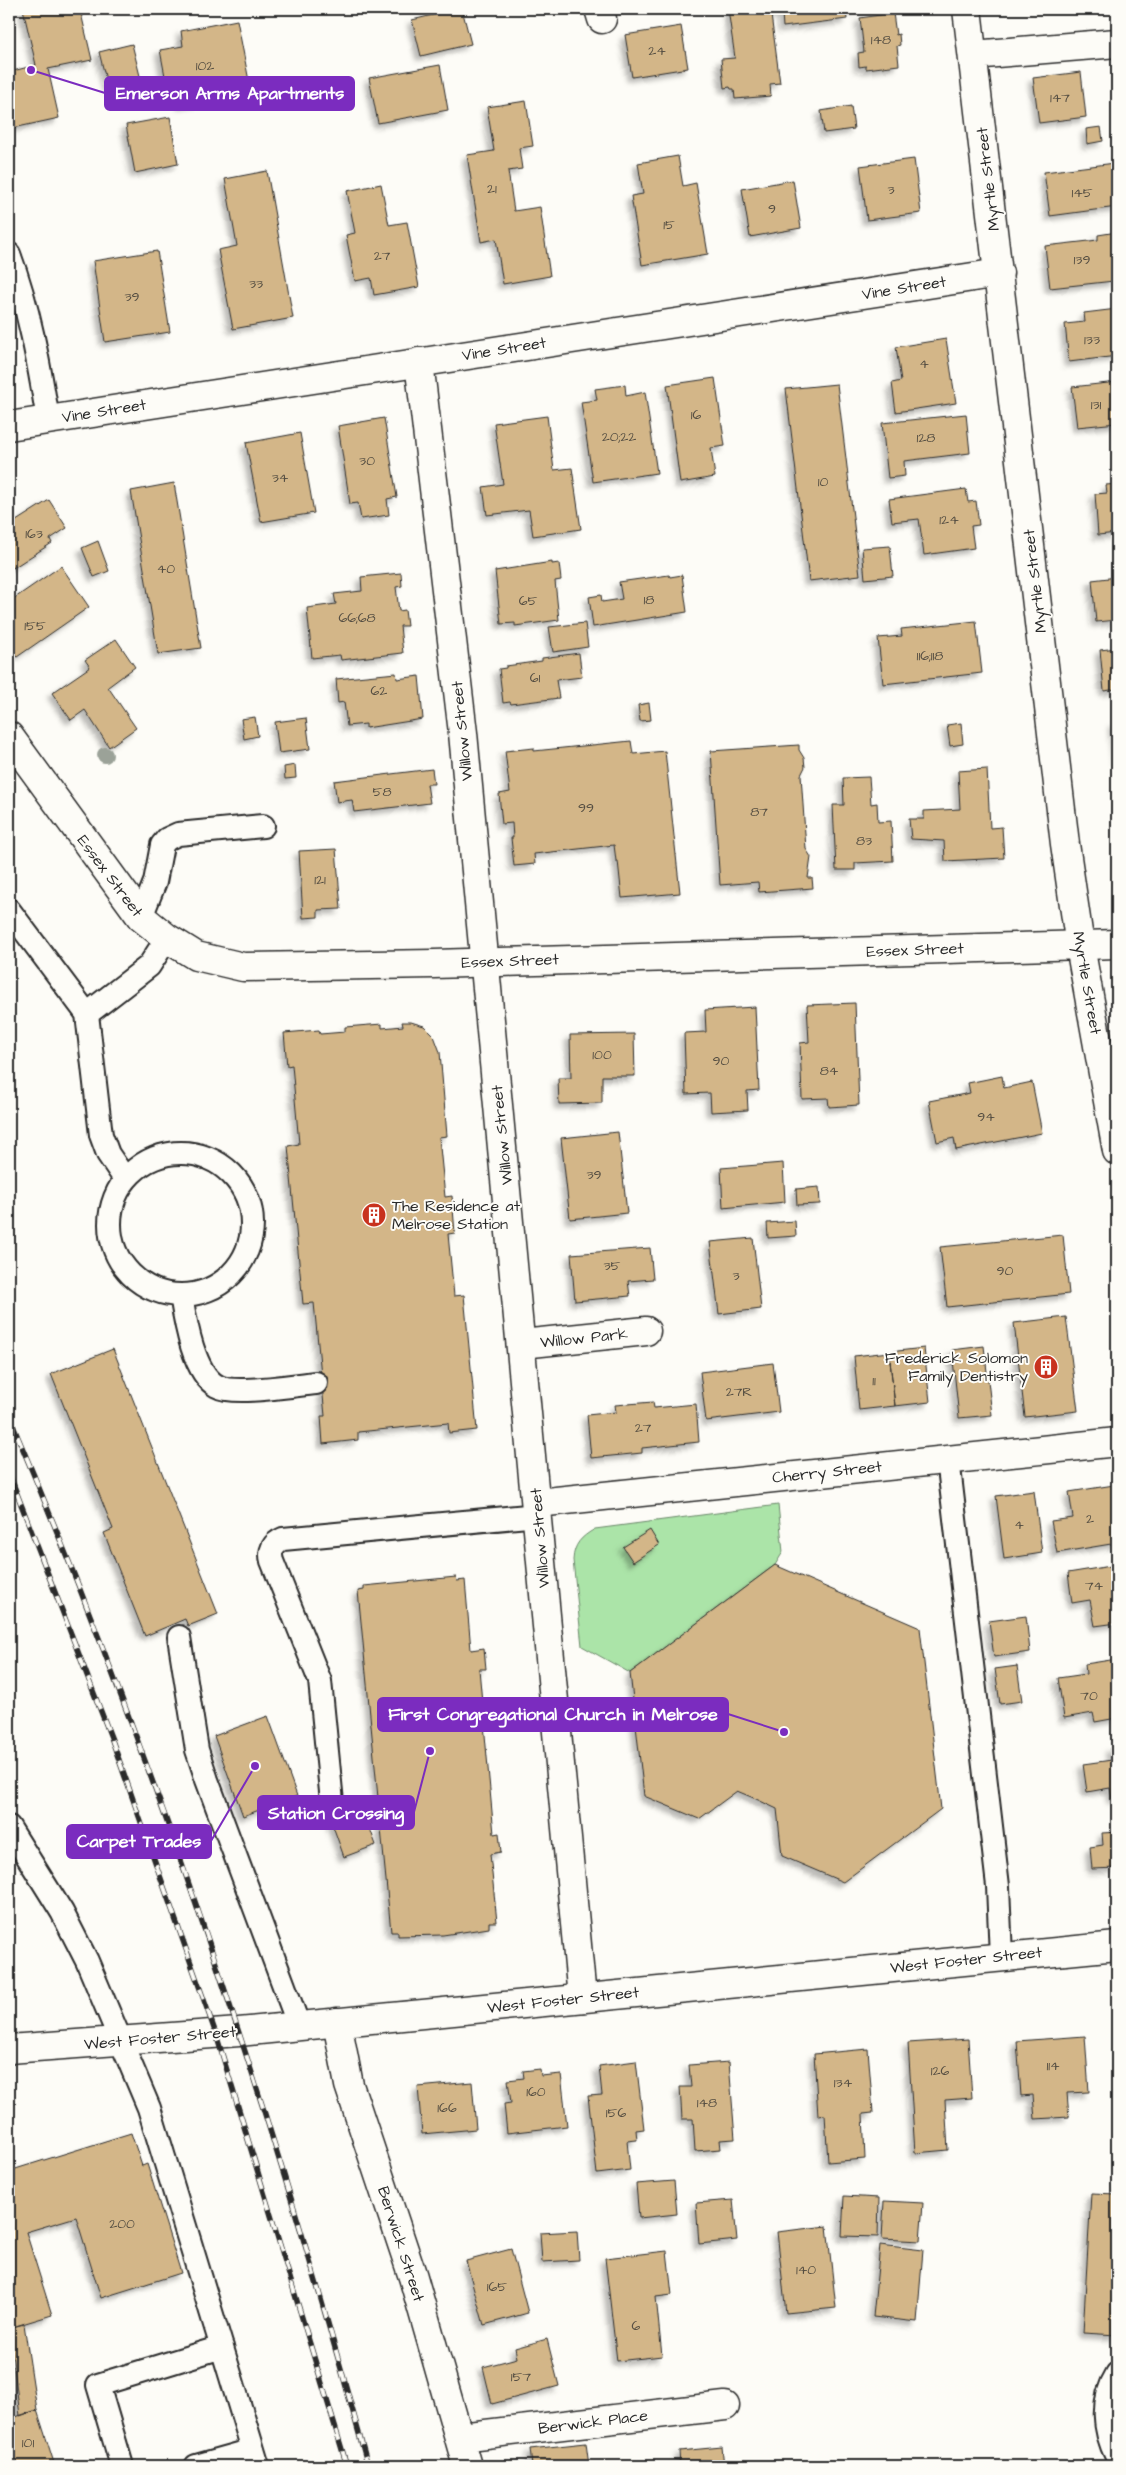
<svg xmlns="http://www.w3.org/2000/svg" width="1126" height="2475" font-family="'Architects Daughter',sans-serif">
<defs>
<filter id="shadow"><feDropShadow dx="-4.5" dy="4.5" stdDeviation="2.5" flood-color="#0004"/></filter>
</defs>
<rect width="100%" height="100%" fill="#fdfcf7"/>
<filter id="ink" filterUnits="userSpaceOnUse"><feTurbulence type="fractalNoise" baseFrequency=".02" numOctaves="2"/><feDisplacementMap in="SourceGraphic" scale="10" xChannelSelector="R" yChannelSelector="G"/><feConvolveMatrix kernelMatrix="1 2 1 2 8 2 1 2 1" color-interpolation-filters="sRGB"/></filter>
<g filter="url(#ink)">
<!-- green -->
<path fill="#abe4a8" stroke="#6b886a" d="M778,1505L783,1552L775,1565L630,1673L582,1646L573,1560C574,1544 581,1537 595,1529Z"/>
<!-- building -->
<path fill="#d3b688" stroke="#2b2b2b" filter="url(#shadow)" d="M23,9H80L92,60L48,69L59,118L9,129V72L36,65Z
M458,9H462L471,44L421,56L412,20Z
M728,9H863L846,11L847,19L783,27L782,13L771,15L780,83L770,84L771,96L735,99L734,89H731L730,87L724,88L721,59L735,58Z
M893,13L896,35L899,34L900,45L897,46L899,65L866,69V66L859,67L858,53L864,52L860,18Z
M237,20L249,81L216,88L218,98L182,105L181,95L169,97L160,50L183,46L181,31Z
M681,26L688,68L632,77L625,35Z
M132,44L141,80L108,88L99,52Z
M440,65L448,110L378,123L369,78Z
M1081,72L1086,117L1039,123L1033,78Z
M526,101L533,146L519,148L522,169L508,171L514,211L540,207L550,276L503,284L496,239L481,242L467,155L494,151L487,107Z
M851,106L854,129L824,133L821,111Z
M170,117L178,164L135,173L126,125Z
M1101,127L1103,141L1087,144L1086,129Z
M678,156L683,186L696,183L708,254L642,265L631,196L643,194L638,163Z
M914,159L921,213L867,220L860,166Z
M1115,163L1117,207L1050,216L1044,172Z
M267,171L293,318L233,329L218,250L237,246L225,179Z
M793,180L801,228L750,237L742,189Z
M381,184L389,225L407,222L419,287L374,295L371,278L355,281L346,235L355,233L347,191Z
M1117,232V273L1113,274L1114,281L1050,288L1045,246L1098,240V235Z
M157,251L170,332L105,342L93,261Z
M1117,309V356L1069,362L1065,324L1085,322L1084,313Z
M946,339L956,403L896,412L892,383L901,381L896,347Z
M715,378L725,446L711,448L715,477L680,483L667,385Z
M1117,382V423L1077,427L1072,387Z
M837,384L860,575L809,581L786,389Z
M625,385L626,396L645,392L657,473L593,482L581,402L597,400L595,389Z
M966,414L970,453L904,461L905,476L888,478L882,423Z
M547,416L554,470L572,468L581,529L533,536L529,510L487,515L483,487L503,484L494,423Z
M384,418L397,497L387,499L389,515L361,519L358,503L350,504L338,426Z
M300,433L314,513L261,522L246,443Z
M174,483L201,648L158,654L131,491Z
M1117,484V533L1098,535L1095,494L1107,493L1106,485Z
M966,489L968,502L976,501L979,525L971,526L974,548L924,555L919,519L892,522L889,499Z
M49,500L67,528L50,539L52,543L13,568L10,564L9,565V517L13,523Z
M98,541L109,571L94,577L82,548Z
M890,546L893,576L865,579L862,548Z
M552,562V564L559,563L561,580L555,581L559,620L515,626V623L501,624L495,571Z
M61,566L89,607L17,657L9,645V602Z
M401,573L402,586L396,587L399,611L405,610L407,626H400L403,653L341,660L340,655L312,658L307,608L336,604L334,594L362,591L361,577Z
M669,575L670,577L682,575L687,612L593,627L589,597L601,595L602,602L622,599L619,582Z
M1117,577V620L1096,622L1092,580Z
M976,621L982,673L883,684L878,638L902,636L901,629Z
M585,623L588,647L553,652L549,627Z
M116,639L135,667L108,687L136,728L109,747L85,710L71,720L52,693L90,667L85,660Z
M1117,648V689L1104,691L1100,650Z
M579,653L582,677L556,680L559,698L511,704L510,702L503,703L499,669L506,668V666L542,661V658Z
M396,673L397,679L419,676L423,719L366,728V724L347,726L344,702L338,703L336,679Z
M649,703L651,720L640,721L638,705Z
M255,717L258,736L244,739L241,719Z
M306,718L310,749L279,753L275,722Z
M961,723L963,744L950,746L947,725Z
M1113,723H1117V760Z
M631,741L633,754L665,751L680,893L622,898L618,861H616L614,845L534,854L535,864L514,866L511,838H513L512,823L502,824L499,794L510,792L505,751L534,748V751Z
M799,745V750L804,758L805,767L801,775L806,849L811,857L808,878H812L813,888L759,892L758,882L720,885L711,751Z
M295,765L296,778L285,779L284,767Z
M432,769L434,784H427L430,803L354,812L352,800L337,802L334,781Z
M987,769L990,828L1002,827L1004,858L945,861L944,841L911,839L909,819H924V811L960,809L958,771Z
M869,777L871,804L877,803L878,822L891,821L893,861L855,863V870H836L833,805H844L843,778Z
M336,849L341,909L318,910V917L303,918L299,851Z
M855,1003L859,1105L829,1107L828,1098L802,1099L800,1043L809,1042L807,1005Z
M755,1007L759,1090L747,1091L748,1110L711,1112L710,1093L686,1094L684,1033L706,1032L705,1010Z
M402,1022H411L424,1026L434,1036L440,1052L447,1136L439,1137L445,1197L452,1196L455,1233L448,1234L454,1296L464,1295L477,1430L449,1433L448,1423L358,1432V1440L323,1444L321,1416H325L314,1303L303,1304L288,1146L299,1144L292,1065L287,1066L284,1033L319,1030L320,1034L345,1032V1027L382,1024V1028L403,1026Z
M634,1034L635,1076H602V1103L559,1104L558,1078H571L570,1035Z
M1002,1076L1004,1088L1032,1082L1042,1133L956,1150L954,1138L937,1142L929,1101L970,1093L968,1083Z
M618,1132L627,1213L570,1219L561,1138Z
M783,1163L785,1202L723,1208L721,1168Z
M819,1187L820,1204L797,1205L796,1189Z
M795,1221L796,1236L768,1238L767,1223Z
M1063,1235L1069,1294L947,1307L940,1247Z
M753,1238L761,1309L719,1314L710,1242Z
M650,1248L653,1279L628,1281L630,1296L575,1301L571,1254Z
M1066,1317L1078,1411L1025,1417L1014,1323Z
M984,1346L992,1415L959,1418L952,1350Z
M924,1348L930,1402L895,1406L889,1352Z
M113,1349L218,1614L188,1626L185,1619L145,1636L104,1533L113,1529L51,1374Z
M889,1352L895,1406L859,1410L854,1356Z
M773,1363L779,1412L706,1421L700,1372Z
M653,1402L654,1408L696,1404L699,1442L642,1448V1453L591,1458L587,1415L616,1412L615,1405Z
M1114,1485L1117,1506V1543L1057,1553L1051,1521L1073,1518L1069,1492Z
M1034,1491L1042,1553L1004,1559L996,1496Z
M650,1530L659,1545L633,1562L623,1547Z
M775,1565L920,1628L941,1809L843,1882L782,1856L777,1809L756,1799L737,1791L699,1819L644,1796L630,1673Z
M1117,1565V1623L1095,1626L1090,1600L1072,1603L1068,1573Z
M456,1577L457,1581L465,1580L471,1650L484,1648L486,1669H479L494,1834L499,1833L501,1852L490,1854L497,1922H489V1928L443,1935L398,1936V1932H391L358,1591L364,1590V1586Z
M1026,1616L1030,1652L994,1657L989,1621Z
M1117,1659V1718L1095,1722L1093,1713L1064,1718L1058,1678L1086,1674L1085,1664Z
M1017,1666L1022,1701L1000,1704L995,1669Z
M268,1716L297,1796L243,1816L214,1736Z
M1117,1747V1798L1112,1799L1110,1788L1087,1792L1083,1764L1112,1760L1110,1748Z
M361,1804L376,1845L344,1857L329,1815Z
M1117,1832V1868L1092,1869L1090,1847L1103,1845L1102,1833Z
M1085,2036L1089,2092L1067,2093L1069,2117L1035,2119L1033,2095L1021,2096L1017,2041Z
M968,2039L972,2098L945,2100L948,2150L915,2153L908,2043Z
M868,2049L873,2113L863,2114L865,2159L828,2162L825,2115L818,2116L814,2054Z
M636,2061L644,2129L636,2130L637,2140L627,2141L630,2170L597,2174L588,2096L602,2095L599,2066Z
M729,2062L735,2139L720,2140L721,2149L695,2151L693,2119H682L680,2087H691L689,2065Z
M540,2069L541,2076L561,2074L567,2126L507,2133L504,2104L511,2103L508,2080L524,2078L523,2071Z
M472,2082L476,2129L422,2134L418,2087Z
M131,2133L142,2166L147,2164L181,2273L101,2298L76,2217L26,2232L52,2315L9,2328V2171Z
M674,2181L677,2214L639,2218L636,2184Z
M1091,2193L1117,2194V2335L1083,2333Z
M844,2196L879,2198L878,2237L842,2236Z
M733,2200L737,2240L699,2244L696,2203Z
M884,2201L923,2203L920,2241L882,2239Z
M827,2226L836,2308L786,2313L777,2232Z
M577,2231L579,2260L542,2262L540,2233Z
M880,2245L923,2250L917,2322L873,2317Z
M511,2249L528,2313L484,2325L466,2261Z
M667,2251L672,2295L656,2297L662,2356L617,2361L605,2258Z
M24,2324L37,2410L20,2416L9,2328Z
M547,2339L559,2386L492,2404L483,2367L517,2358L515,2348Z
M37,2410L55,2466H9V2419Z
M586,2443L589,2466H532L530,2449Z
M722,2447L724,2466H680L679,2451Z"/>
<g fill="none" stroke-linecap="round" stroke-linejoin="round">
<defs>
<path id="service" d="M9,254C29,307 39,364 48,420
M9,910L87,1014
M141,917L155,882L162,845L167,839L178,834L263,826
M110 1224a71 71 0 1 1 142 0a71 71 0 1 1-142 0Z
M125,1179L108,1154L101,1135L87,1014L149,966L167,938
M181,1295C185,1319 193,1373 217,1386C234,1396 294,1385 316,1383
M948,1459L998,1886L1001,1957
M179,1637L197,1750L207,1780L299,2026
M332,1802L320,1681L272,1561C269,1551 273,1543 283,1539L538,1515
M9,1827L62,1912L87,1961L149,2108L258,2466
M1117,2374C1101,2400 1103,2430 1117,2457
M122,2466L98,2385L222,2347
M196,2466L253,2450"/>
<path id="minor" d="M599,9L602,19
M967,9L1065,844L1080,946L1117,1151
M973,55L1117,43
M419,362L463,733L582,1998
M9,426L999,273
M522,1344L646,1331
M537,1503L1117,1442
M337,2022L349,2085L413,2277L467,2466
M460,2437L725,2406"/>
<path id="tertiary" d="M9,736L141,917L167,938L196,956L243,967L434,964L1117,944
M9,2049L239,2032L1117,1946"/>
</defs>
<!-- service casing -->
<use href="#service" stroke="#2b2b2b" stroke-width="26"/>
<!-- minor casing -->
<use href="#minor" stroke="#2b2b2b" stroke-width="31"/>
<!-- tertiary casing -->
<use href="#tertiary" stroke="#2b2b2b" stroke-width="31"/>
<!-- service -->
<use href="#service" stroke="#fdfcf7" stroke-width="22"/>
<!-- minor -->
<use href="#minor" stroke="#fdfcf7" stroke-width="28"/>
<!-- tertiary -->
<use href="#tertiary" stroke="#fdfcf7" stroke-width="28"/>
<defs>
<path id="rail" d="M9,1416C154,1757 271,2109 368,2466
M9,1473L112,1740L216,2034L347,2466"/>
</defs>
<!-- rail casing -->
<use href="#rail" stroke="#2b2b2b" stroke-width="5.5"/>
<!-- rail -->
<use href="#rail" stroke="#fdfcf7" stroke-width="4" stroke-dasharray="11" stroke-linecap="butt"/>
</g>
<!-- trees -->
<circle fill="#9ba298" cx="105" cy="755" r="8"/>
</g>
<!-- icons -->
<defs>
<symbol id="building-disc" viewBox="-11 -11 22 22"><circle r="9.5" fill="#c8321e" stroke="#fdfcf7"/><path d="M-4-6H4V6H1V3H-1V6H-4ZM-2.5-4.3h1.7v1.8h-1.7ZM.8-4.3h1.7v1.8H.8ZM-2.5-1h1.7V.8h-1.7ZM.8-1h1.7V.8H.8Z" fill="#fff"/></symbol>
</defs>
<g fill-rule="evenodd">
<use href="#building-disc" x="360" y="1201" width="28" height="28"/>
<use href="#building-disc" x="1032" y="1353" width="28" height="28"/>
</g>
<g text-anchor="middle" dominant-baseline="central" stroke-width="4" stroke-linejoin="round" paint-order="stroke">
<!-- number labels -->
<g font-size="14" fill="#554e42">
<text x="881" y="40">148</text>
<text x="657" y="51">24</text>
<text x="205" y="66">102</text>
<text x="1060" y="98">147</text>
<text x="492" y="189">21</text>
<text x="891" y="190">3</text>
<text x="1082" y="193">145</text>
<text x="772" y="209">9</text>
<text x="669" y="225">15</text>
<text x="382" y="256">27</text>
<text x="1082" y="260">139</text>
<text x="256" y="284">33</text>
<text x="132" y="297">39</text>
<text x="1092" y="340">133</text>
<text x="924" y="364">4</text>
<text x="1096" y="405">131</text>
<text x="696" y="415">16</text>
<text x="619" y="437">20;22</text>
<text x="926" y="438">128</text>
<text x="367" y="461">30</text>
<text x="280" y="478">34</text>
<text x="823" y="482">10</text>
<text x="949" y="520">124</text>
<text x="34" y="534">163</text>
<text x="166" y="569">40</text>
<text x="649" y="600">18</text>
<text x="528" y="601">65</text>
<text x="357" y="618">66;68</text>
<text x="35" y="626">155</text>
<text x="930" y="656">116;118</text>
<text x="535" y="678">61</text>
<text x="379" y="691">62</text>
<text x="382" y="792">58</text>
<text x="586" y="808">99</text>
<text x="759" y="812">87</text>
<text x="864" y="841">83</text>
<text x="320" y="880">121</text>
<text x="602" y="1055">100</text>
<text x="721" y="1061">90</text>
<text x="829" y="1071">84</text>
<text x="986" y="1117">94</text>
<text x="594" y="1175">39</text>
<text x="612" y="1266">35</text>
<text x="1005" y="1271">90</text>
<text x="736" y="1276">3</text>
<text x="874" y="1381">11</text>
<text x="739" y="1392">27R</text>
<text x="643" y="1428">27</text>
<text x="1090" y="1519">2</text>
<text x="1019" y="1525">4</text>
<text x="1094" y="1586">74</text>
<text x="1089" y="1696">70</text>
<text x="1053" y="2066">114</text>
<text x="940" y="2071">126</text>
<text x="843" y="2083">134</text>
<text x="536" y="2092">160</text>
<text x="707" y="2103">148</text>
<text x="447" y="2108">166</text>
<text x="616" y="2113">156</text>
<text x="122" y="2224">200</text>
<text x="806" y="2270">140</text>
<text x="497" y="2287">165</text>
<text x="636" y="2326">6</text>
<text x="521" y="2377">157</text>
<text x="28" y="2443">101</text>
</g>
<!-- street labels -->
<g font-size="16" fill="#2b2b2b" stroke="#fdfcf7">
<text transform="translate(988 179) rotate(-97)">Myrtle Street</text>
<text transform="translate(904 288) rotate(-9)">Vine Street</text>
<text transform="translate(504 349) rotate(-9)">Vine Street</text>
<text transform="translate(104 411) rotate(-9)">Vine Street</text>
<text transform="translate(1035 581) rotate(-97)">Myrtle Street</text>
<text transform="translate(462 731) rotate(-96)">Willow Street</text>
<text transform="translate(110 876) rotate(53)">Essex Street</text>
<text transform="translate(915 950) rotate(-2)">Essex Street</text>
<text transform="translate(510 961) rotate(-2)">Essex Street</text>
<text transform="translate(1087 983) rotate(80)">Myrtle Street</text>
<text transform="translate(502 1135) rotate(-96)">Willow Street</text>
<text transform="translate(584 1338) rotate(-6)">Willow Park</text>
<text transform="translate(827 1472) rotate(-6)">Cherry Street</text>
<text transform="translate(540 1538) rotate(-95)">Willow Street</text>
<text transform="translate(966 1960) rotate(-6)">West Foster Street</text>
<text transform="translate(563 2000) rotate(-6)">West Foster Street</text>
<text transform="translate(160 2038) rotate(-5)">West Foster Street</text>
<text transform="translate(401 2244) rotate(72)">Berwick Street</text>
<text transform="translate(593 2422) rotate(-7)">Berwick Place</text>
</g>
<!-- poi labels -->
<g font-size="16" fill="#2b2b2b" stroke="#fdfcf7" text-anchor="start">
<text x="392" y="1206">The Residence at<tspan x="392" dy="18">Melrose Station</tspan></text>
<text x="1028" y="1358" text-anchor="end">Frederick Solomon<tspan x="1028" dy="18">Family Dentistry</tspan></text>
</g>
</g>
<!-- callouts -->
<path fill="none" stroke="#7b2cbf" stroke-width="2" d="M31 70L105 93M784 1732L728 1714M430 1751L414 1812M255 1766L211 1841"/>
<g fill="#7b2cbf" stroke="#fdfcf7" stroke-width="2">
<circle cx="31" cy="70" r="5"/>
<circle cx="784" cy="1732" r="5"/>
<circle cx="430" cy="1751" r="5"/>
<circle cx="255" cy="1766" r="5"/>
</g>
<g fill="#7b2cbf" stroke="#7b2cbf" stroke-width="2">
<rect x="105" y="77" width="249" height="33" rx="5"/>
<rect x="378" y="1698" width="350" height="33" rx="5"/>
<rect x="258" y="1796" width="156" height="33" rx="5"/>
<rect x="67" y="1825" width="144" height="33" rx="5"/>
</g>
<g font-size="18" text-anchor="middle" font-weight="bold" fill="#fff">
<text x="230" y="99">Emerson Arms Apartments</text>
<text x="553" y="1720">First Congregational Church in Melrose</text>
<text x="336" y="1819">Station Crossing</text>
<text x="139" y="1847">Carpet Trades</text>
</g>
<!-- margin -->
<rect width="1126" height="2475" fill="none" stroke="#fdfcf7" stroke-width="30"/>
<rect x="15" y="15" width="1096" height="2445" fill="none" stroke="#2b2b2b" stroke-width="2" filter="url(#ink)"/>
</svg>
